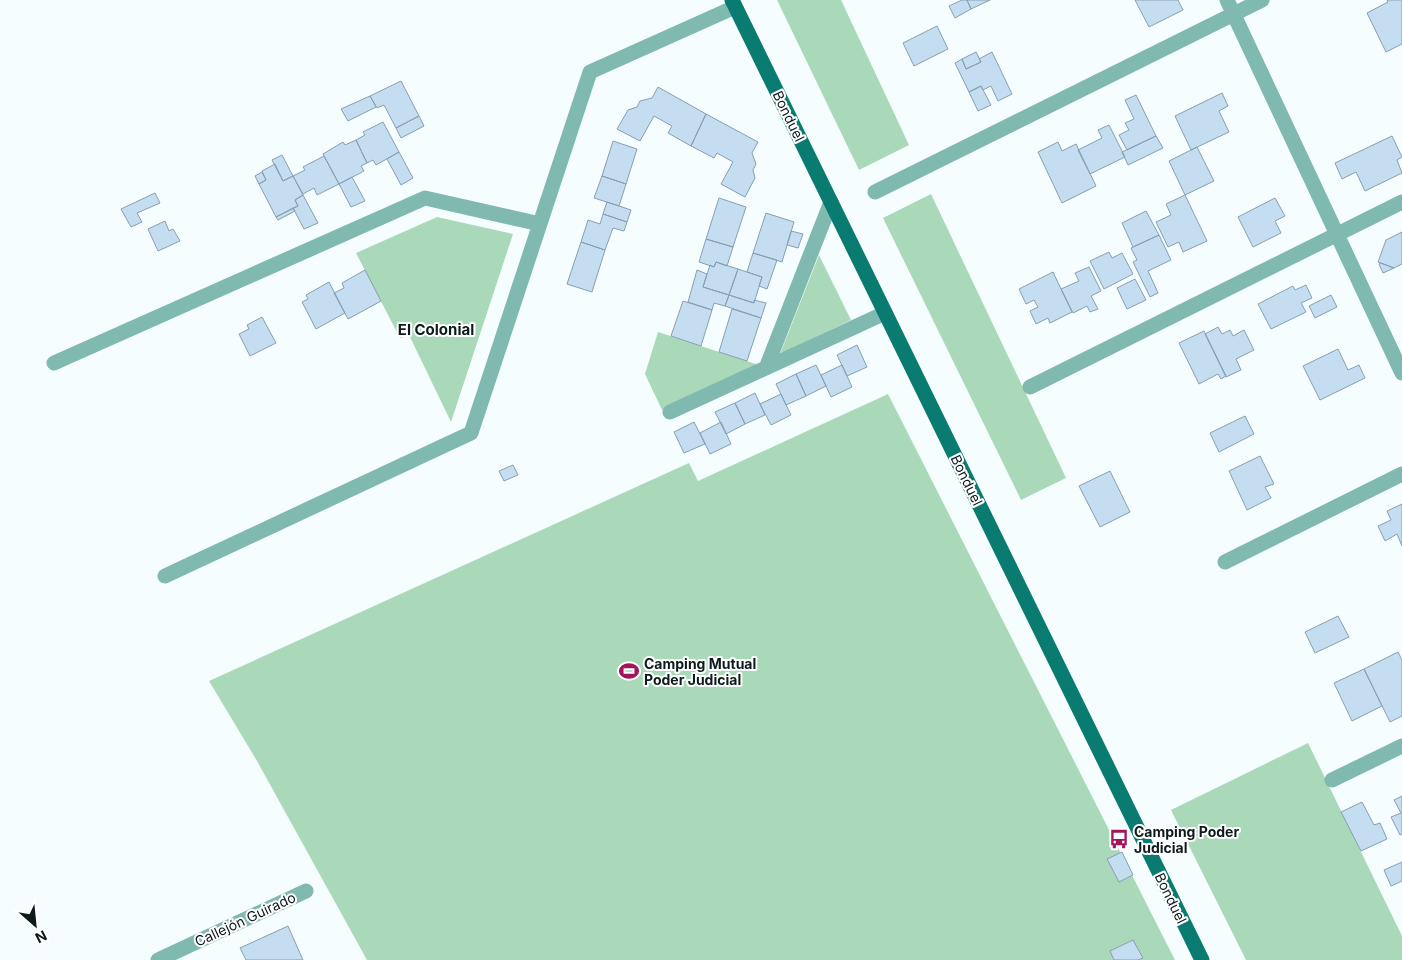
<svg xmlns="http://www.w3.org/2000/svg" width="1402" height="960" font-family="Inter,sans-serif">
<rect width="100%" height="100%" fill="#f6fdff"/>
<!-- green -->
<path fill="#aad9b9" d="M777,0H841L909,145L859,170Z
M931,194L1066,478L1021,500L883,218Z
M437,217L513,234L451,422L409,335L400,338L356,253Z
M819,255L851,320L780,354Z
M658,332L759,365L662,410L645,374Z
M888,394L1175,960H367L257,761L209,681L689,463L698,481Z
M1308,743L1402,936V960H1246L1171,810Z"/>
<!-- building -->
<path fill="#c4ddf1" stroke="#879fb1" d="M962,0H967L971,9L955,18L949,6Z
M967,0H990L971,9Z
M1135,0H1178L1183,10L1149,27Z
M1387,0H1402V44L1386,52L1367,13L1388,2Z
M937,26L948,49L914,66L903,43Z
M976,52L981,62L966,69L962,59Z
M992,52L1012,94L998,101L991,86L983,90L981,86L969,92L955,63L962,59L966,69L981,62L979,59Z
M401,81L419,116L396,128L384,105L377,108L370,96Z
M981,86L991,105L978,111L969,92Z
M658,87L706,114L691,146L668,133L672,126L654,116L640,141L617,129L628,110L637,107L640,101L652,98Z
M1222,93L1228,106L1219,111L1229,132L1191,150L1175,116Z
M1136,95L1156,136L1127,150L1119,135L1129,130L1125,123L1134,119L1125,100Z
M370,96L376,107L348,121L341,109Z
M706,114L758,142L752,153L756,164L753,170L755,178L745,197L721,184L733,162L717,153L714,158L691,146Z
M419,116L424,126L401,138L396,128Z
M383,122L399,152L376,165L373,160L367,163L356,140L365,135L363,132Z
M1109,125L1125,157L1090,174L1078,150L1102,138L1098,130Z
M1156,136L1163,148L1128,165L1122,152Z
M1392,136L1402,157L1397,160L1402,173L1365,191L1356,172L1342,179L1335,163Z
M356,140L367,163L361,166L364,171L339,184L323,154L343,142L345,145Z
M613,141L637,149L626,184L602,176Z
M1058,142L1062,151L1076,144L1096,186L1062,203L1038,152Z
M1197,147L1214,181L1185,195L1169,161Z
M399,152L413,178L401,185L387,159Z
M282,155L293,176L283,181L272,160Z
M324,156L339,184L317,195L314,188L303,194L293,176L305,170L303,167Z
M275,164L283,181L293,176L303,195L295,200L298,206L276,217L259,184L266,180L262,171Z
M262,172L266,180L259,184L255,176Z
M602,176L626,184L619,206L594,198Z
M352,177L365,201L351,207L339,184Z
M155,193L160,203L137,213L142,222L131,227L121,209Z
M303,195L318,223L304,229L293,208L298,206L295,200Z
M1185,195L1207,241L1183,252L1179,242L1168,247L1156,222L1171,215L1166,204Z
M719,198L746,207L733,247L706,239Z
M1275,198L1285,216L1275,221L1281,233L1253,247L1238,217Z
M607,202L631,210L627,222L603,214Z
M293,208L295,211L278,220L276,217Z
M1146,211L1159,235L1133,247L1122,223Z
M766,213L794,222L782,262L753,253Z
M603,214L627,222L624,231L613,228L605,250L581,242L588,220L600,224Z
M165,221L169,231L173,229L180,241L158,251L148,229Z
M791,231L803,234L798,248L787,245Z
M1402,232V264L1394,268L1378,262L1386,240Z
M1159,235L1171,260L1148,271L1158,293L1150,297L1133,262L1137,260L1131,248Z
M706,239L733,247L727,266L716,262L714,267L699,262Z
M581,242L605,250L592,292L567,284Z
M1109,252L1112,258L1122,253L1133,274L1104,289L1090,261Z
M753,253L777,260L767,289L759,286L762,277L747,272Z
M716,262L738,269L729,295L703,287L710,265L714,267Z
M1381,263L1394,268L1383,273L1379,264Z
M1089,267L1101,291L1091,296L1098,309L1090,312L1087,306L1073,313L1061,289L1079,281L1075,273Z
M738,269L762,277L754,303L729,295Z
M365,270L381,301L348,319L334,293L344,288L342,283Z
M697,270L707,274L703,287L729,295L725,306L714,303L712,310L688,302Z
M1053,272L1072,312L1050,323L1048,318L1036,324L1030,311L1038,307L1034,300L1026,304L1019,289Z
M1135,279L1146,300L1127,309L1117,288Z
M329,282L345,313L316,329L302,302L308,299L306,295Z
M1306,285L1312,298L1301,303L1306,312L1271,329L1258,304L1293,286L1295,290Z
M729,295L754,303V300L766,303L761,318L725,306Z
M1331,295L1337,307L1315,318L1309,306Z
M683,301L712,310L701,346L671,336Z
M732,309L761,318L747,361L719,352Z
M262,317L276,343L250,356L239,334L249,329L247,325Z
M1218,327L1222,334L1230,330L1233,336L1244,330L1254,350L1236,359L1241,370L1226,377L1205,334Z
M1204,331L1226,376L1221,379L1218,374L1199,384L1179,343Z
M857,345L867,367L847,376L837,355Z
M1338,349L1348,370L1359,365L1365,378L1320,400L1303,366Z
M816,365L826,386L806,396L796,374Z
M842,365L852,387L831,397L821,375Z
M796,374L806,396L786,405L776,384Z
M755,393L765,415L745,424L735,403Z
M781,394L791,415L771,425L760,404Z
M735,403L745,424L726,434L715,412Z
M1245,416L1254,434L1219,452L1210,433Z
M694,422L705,444L684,453L674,432Z
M721,422L731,444L710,454L700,433Z
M1260,456L1274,484L1265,487L1271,498L1247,510L1229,471Z
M513,465L518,475L504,481L499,471Z
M1110,471L1130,512L1100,527L1079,486Z
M1402,504V546L1397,534L1385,541L1378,526L1391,520L1387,511Z
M1338,616L1349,637L1315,653L1305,632Z
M1398,652L1402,660V716L1390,722L1364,669Z
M1364,669L1382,706L1352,721L1334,683Z
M1402,796V834L1400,835L1391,817L1401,813L1394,800Z
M1362,802L1374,825L1380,823L1387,839L1361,851L1341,812Z
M1122,852L1133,875L1119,882L1107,859Z
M1402,862V881L1391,886L1384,870Z
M288,926L303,960H246L240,948Z
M1133,940L1143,958L1138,960H1114L1110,951Z"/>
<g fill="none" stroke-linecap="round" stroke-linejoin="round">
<!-- minor -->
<path stroke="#80b9b0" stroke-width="15" d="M1227,0L1402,373
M875,192L1262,0
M54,363L425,198L540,224
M766,368L831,202
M1030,387L1402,202
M670,412L885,313
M1225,562L1402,474
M165,576L471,433L590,72L735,7
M1332,780L1402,746
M158,960L306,891"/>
<!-- major -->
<path stroke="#0a7b70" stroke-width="15" d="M732,0L1202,960"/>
</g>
<!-- icons -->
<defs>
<symbol id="stadium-bare" viewBox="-9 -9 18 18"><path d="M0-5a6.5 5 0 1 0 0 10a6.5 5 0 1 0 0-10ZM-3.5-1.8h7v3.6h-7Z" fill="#a2155d" stroke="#fff" stroke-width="2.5" paint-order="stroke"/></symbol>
<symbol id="bus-bare" viewBox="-9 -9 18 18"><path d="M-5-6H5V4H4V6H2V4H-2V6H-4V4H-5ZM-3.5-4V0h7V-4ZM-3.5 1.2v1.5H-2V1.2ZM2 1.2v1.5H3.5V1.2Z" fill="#a2155d" stroke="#fff" stroke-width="2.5" paint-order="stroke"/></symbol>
</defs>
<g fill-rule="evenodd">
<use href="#stadium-bare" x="615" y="657" width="28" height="28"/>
<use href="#bus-bare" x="1105" y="825" width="28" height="28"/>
</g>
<g text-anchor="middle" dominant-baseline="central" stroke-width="4" stroke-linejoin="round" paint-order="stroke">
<!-- street labels -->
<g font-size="14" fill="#0d1a1c" stroke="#fff">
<text transform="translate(789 116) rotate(64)">Bonduel</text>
<text transform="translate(967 480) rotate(64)">Bonduel</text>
<text transform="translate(1171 898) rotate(64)">Bonduel</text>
<text transform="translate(245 919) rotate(-25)">Callejón Guirado</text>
</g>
<!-- poi labels -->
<g font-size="14" font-weight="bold" fill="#0d1a1c" stroke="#fff" text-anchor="start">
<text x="644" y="663">Camping Mutual<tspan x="644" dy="16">Poder Judicial</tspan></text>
<text x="1134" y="831">Camping Poder<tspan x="1134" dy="16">Judicial</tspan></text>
</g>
<!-- neighbourhood labels -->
<g font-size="15" font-weight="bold" fill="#0d1a1c" stroke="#fff">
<text x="436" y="329">El Colonial</text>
</g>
</g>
<!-- north arrow -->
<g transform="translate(35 925) rotate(153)" stroke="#ffffff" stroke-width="4" paint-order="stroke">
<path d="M0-4L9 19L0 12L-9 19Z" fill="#0d1a1c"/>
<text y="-8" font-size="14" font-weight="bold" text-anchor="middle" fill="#0d1a1c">N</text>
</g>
</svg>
